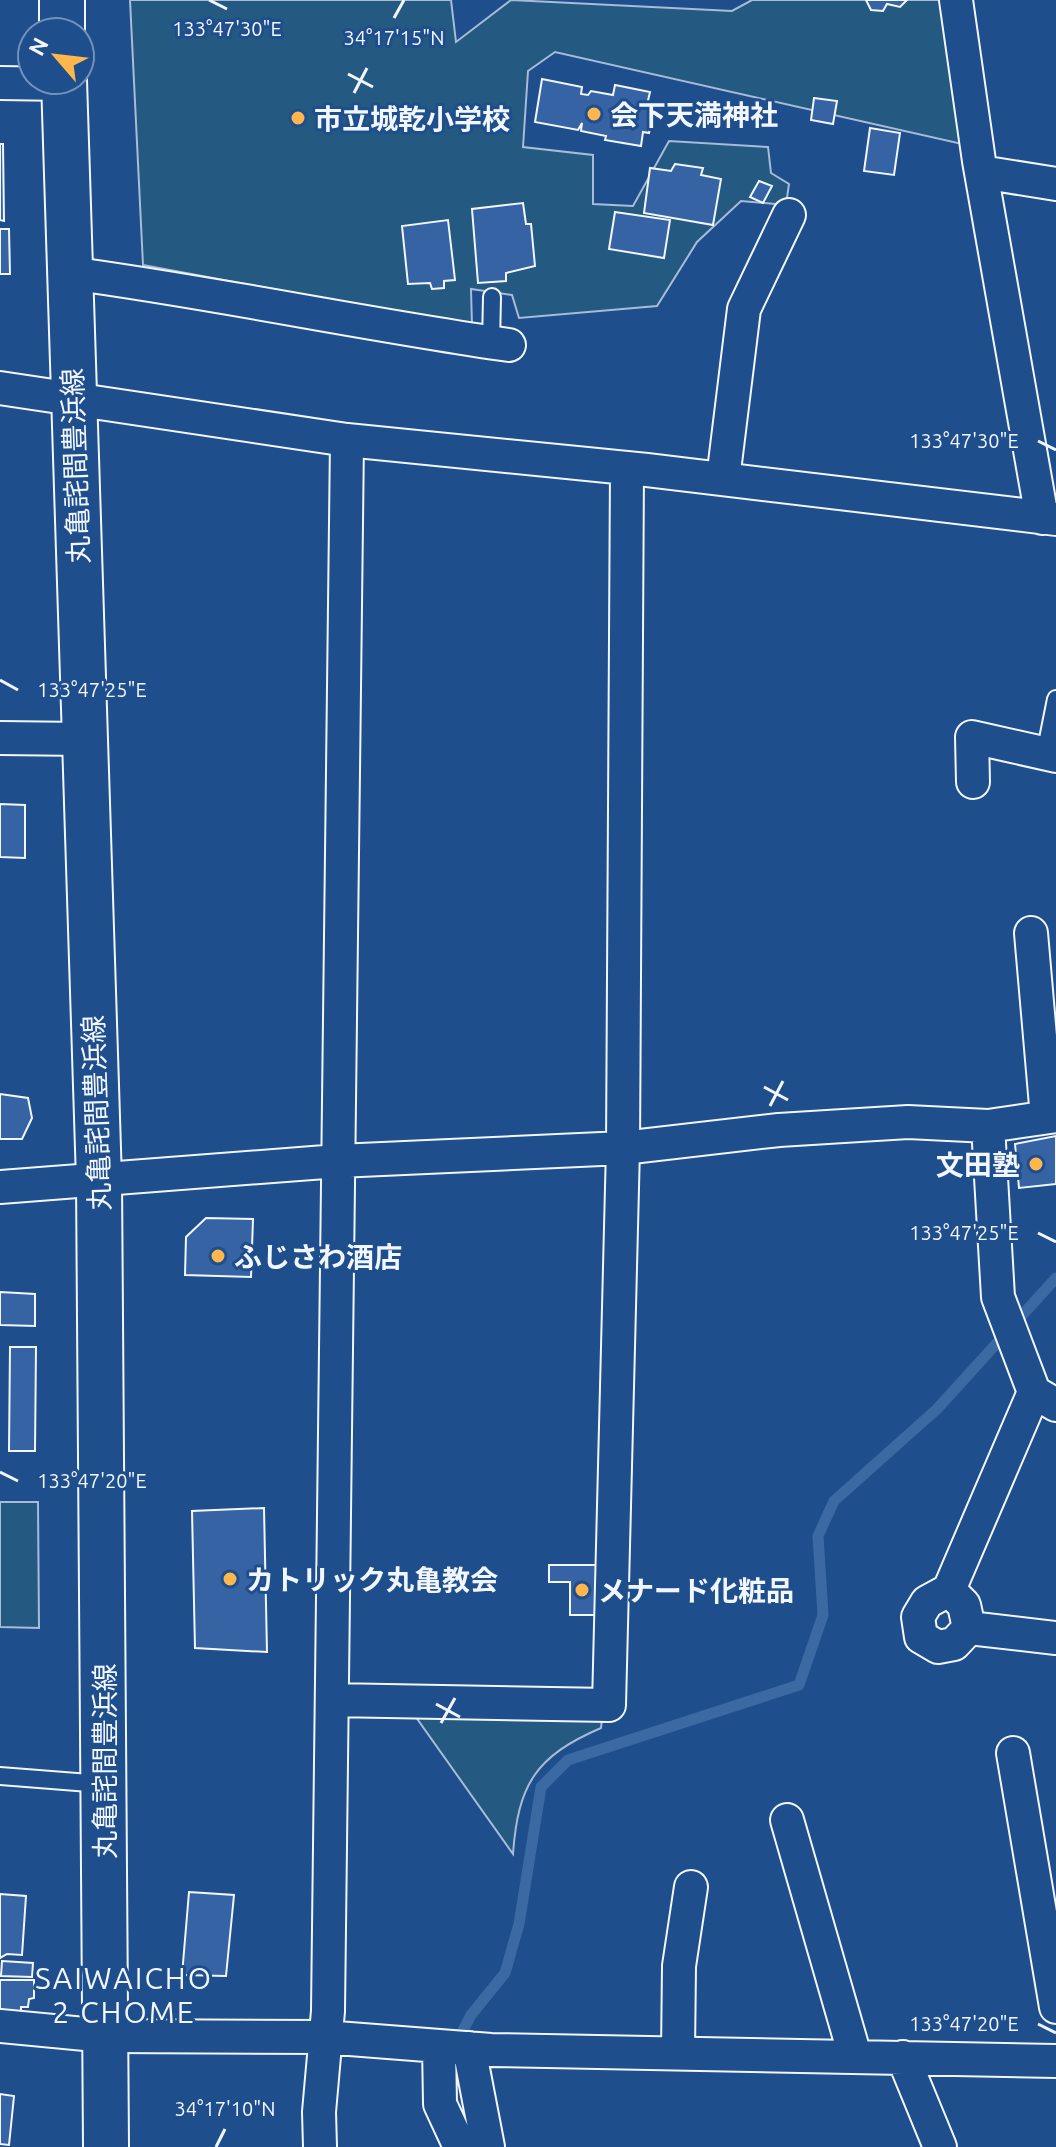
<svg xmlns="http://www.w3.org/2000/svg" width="1056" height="2147" font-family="Ubuntu,'Noto Sans JP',sans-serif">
<rect width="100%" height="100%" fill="#1f4e8c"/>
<!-- green -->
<path fill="#245a82" stroke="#a8bbd7" stroke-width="2" d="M130,0H451L456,42L511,0L732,11L752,0H940L962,144L555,52L528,71L523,147L593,155V204L633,206L669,141L768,147L771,173L789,184L786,205L741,201L697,242L657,306L519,318L512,295L471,289L472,326L143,265Z
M0,1502H38L39,1628L0,1627Z
M413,1713L602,1719L601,1728C536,1756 518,1784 513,1854Z"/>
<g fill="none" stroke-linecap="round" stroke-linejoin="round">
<!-- stream -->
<path stroke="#3b69a3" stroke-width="11" d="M456,2044L471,2015L505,1973L519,1924L541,1787L568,1760L799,1685L823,1615L818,1536L834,1501L937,1409L1056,1278"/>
</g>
<!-- building -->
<path fill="#3563a3" stroke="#f2f6ff" stroke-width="2" d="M866,0H907L900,7L887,4L883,11L871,10Z
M542,79L582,87L581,94L588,95L591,91L613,95L615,85L650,92L647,105L654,107L649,133L643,132L641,146L605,140L606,136L581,131L582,123L578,130L535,122Z
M814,98L837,101L833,124L811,120Z
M870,128L900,133L894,175L864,171Z
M0,144H3L4,221L0,220Z
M675,164L703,168L701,175L721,179L713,225L644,213L650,168L671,171Z
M759,181L772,186L763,203L750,197Z
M523,203L526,224H531L535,266L506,273V281L478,283L472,209Z
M615,212L670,220L664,258L609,249Z
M448,220L455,280L444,281V288L432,289L430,283L408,284L402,226Z
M0,229H9L10,274H0Z
M0,804L25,805V858L0,857Z
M0,1094L28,1098L32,1118L22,1139H0Z
M1056,1136V1184L1019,1188L1015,1144Z
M206,1218L253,1219L251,1277L185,1275L186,1237Z
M0,1292L35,1294V1326L0,1325Z
M10,1347H36L35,1451H9Z
M264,1508L267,1652L195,1648L192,1511Z
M549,1565H599L598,1615H570V1582H549Z
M189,1892L234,1895L226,1976L182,1975Z
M0,1894L26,1896L22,1955L7,1954L0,1958Z
M2,1961L33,1963L32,1977L1,1976Z
M0,1980H34V1998L29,1999L28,2007H21V2015L0,2014Z
M0,2094L14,2096L9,2145L0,2144Z"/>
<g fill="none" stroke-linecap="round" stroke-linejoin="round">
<defs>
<path id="service" d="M491,343L492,297
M1045,754L1056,699
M0,1776L102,1784"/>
<path id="minor" d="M956,0L979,161L1042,518
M0,83L64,84
M981,172L1056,184
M69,273C217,293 362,324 509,345
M0,388L347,440L647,470L1056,519
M723,479L744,309L789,215
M0,738L84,739
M973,782L972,737L1056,756
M1031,933L1047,1117
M988,1126L998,1297L1034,1392L1056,1405
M0,1187L338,1161L623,1148L779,1130L908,1122L988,1126L1056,1116
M949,1590L964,1605L969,1628L954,1644L938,1647L921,1637L918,1617L927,1602L949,1590L1034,1392
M969,1628L1056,1638
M332,1700L609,1705L623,1148L627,468
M1013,1753L1056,2007
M787,1820L855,2056
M0,2026L106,2036L324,2037L491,2050L1056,2061
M439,2046L440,2104L460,2147
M469,2048L488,2147
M678,2053L679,1966L691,1887
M903,2057L940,2147
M320,2147L319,2112L328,2011L347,440"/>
<path id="primary" d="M62,0V32
M64,80L99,1180L106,2147"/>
</defs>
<!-- service casing -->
<use href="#service" stroke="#f2f6ff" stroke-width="20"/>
<!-- minor casing -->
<use href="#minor" stroke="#f2f6ff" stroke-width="36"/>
<!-- primary casing -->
<use href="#primary" stroke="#f2f6ff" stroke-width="48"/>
<!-- service -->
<use href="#service" stroke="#1f4e8c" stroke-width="16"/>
<!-- minor -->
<use href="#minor" stroke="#1f4e8c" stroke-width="32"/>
<!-- primary -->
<use href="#primary" stroke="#1f4e8c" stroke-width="44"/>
</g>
<!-- ticks -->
<path fill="none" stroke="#f2f6ff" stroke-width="3" d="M209,0L227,9M394,18L404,0M348,74L373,87M354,93L367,68M1038,441L1056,450M0,680L18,690M764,1087L788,1100M770,1106L783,1081M1038,1233L1056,1242M0,1472L18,1481M436,1704L460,1717M441,1723L455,1698M1038,2024L1056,2033M216,2147L225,2129"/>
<!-- markers -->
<g fill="#ffb74d" stroke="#1f4e8c" stroke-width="3">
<circle cx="594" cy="114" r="8"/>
<circle cx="298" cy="118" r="8"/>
<circle cx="1036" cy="1164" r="8"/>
<circle cx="218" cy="1256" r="8"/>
<circle cx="230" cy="1579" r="8"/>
<circle cx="582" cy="1590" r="8"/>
</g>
<g text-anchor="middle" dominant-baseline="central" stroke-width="6" stroke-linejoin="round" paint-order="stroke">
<!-- poi labels -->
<g font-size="28" font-weight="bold" fill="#f2f6ff" stroke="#1f4e8c" text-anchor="start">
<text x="610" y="114">会下天満神社</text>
<text x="314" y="118">市立城乾小学校</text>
<text x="1020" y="1164" text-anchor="end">文田塾</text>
<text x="234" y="1256">ふじさわ酒店</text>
<text x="246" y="1579">カトリック丸亀教会</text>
<text x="598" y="1590">メナード化粧品</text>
</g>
<!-- street labels -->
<g font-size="28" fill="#f2f6ff" stroke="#1f4e8c">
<text transform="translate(75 466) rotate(-92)">丸亀詫間豊浜線</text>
<text transform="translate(96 1113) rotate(-92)">丸亀詫間豊浜線</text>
<text transform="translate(104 1761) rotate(-90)">丸亀詫間豊浜線</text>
</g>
<!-- neighbourhood labels -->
<g font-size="30" letter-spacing="2" fill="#f2f6ff" stroke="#1f4e8c">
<text x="124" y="1978">SAIWAICHO<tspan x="124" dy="34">2 CHOME</tspan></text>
</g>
</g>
<g font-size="20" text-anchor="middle" fill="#f2f6ff" stroke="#1f4e8c" stroke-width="6" stroke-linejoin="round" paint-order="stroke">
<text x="227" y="36">133°47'30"E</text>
<text x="394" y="45">34°17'15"N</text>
<text x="964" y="448">133°47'30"E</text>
<text x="92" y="697">133°47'25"E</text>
<text x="964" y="1240">133°47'25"E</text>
<text x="92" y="1488">133°47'20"E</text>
<text x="964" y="2031">133°47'20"E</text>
<text x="225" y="2116">34°17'10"N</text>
</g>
<!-- north arrow -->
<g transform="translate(56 56) rotate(298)"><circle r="38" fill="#1f4e8c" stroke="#7391ba" stroke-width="2"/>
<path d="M0-6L14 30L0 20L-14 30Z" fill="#ffb74d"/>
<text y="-12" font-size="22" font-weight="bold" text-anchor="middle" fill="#f2f6ff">N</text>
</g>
</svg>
